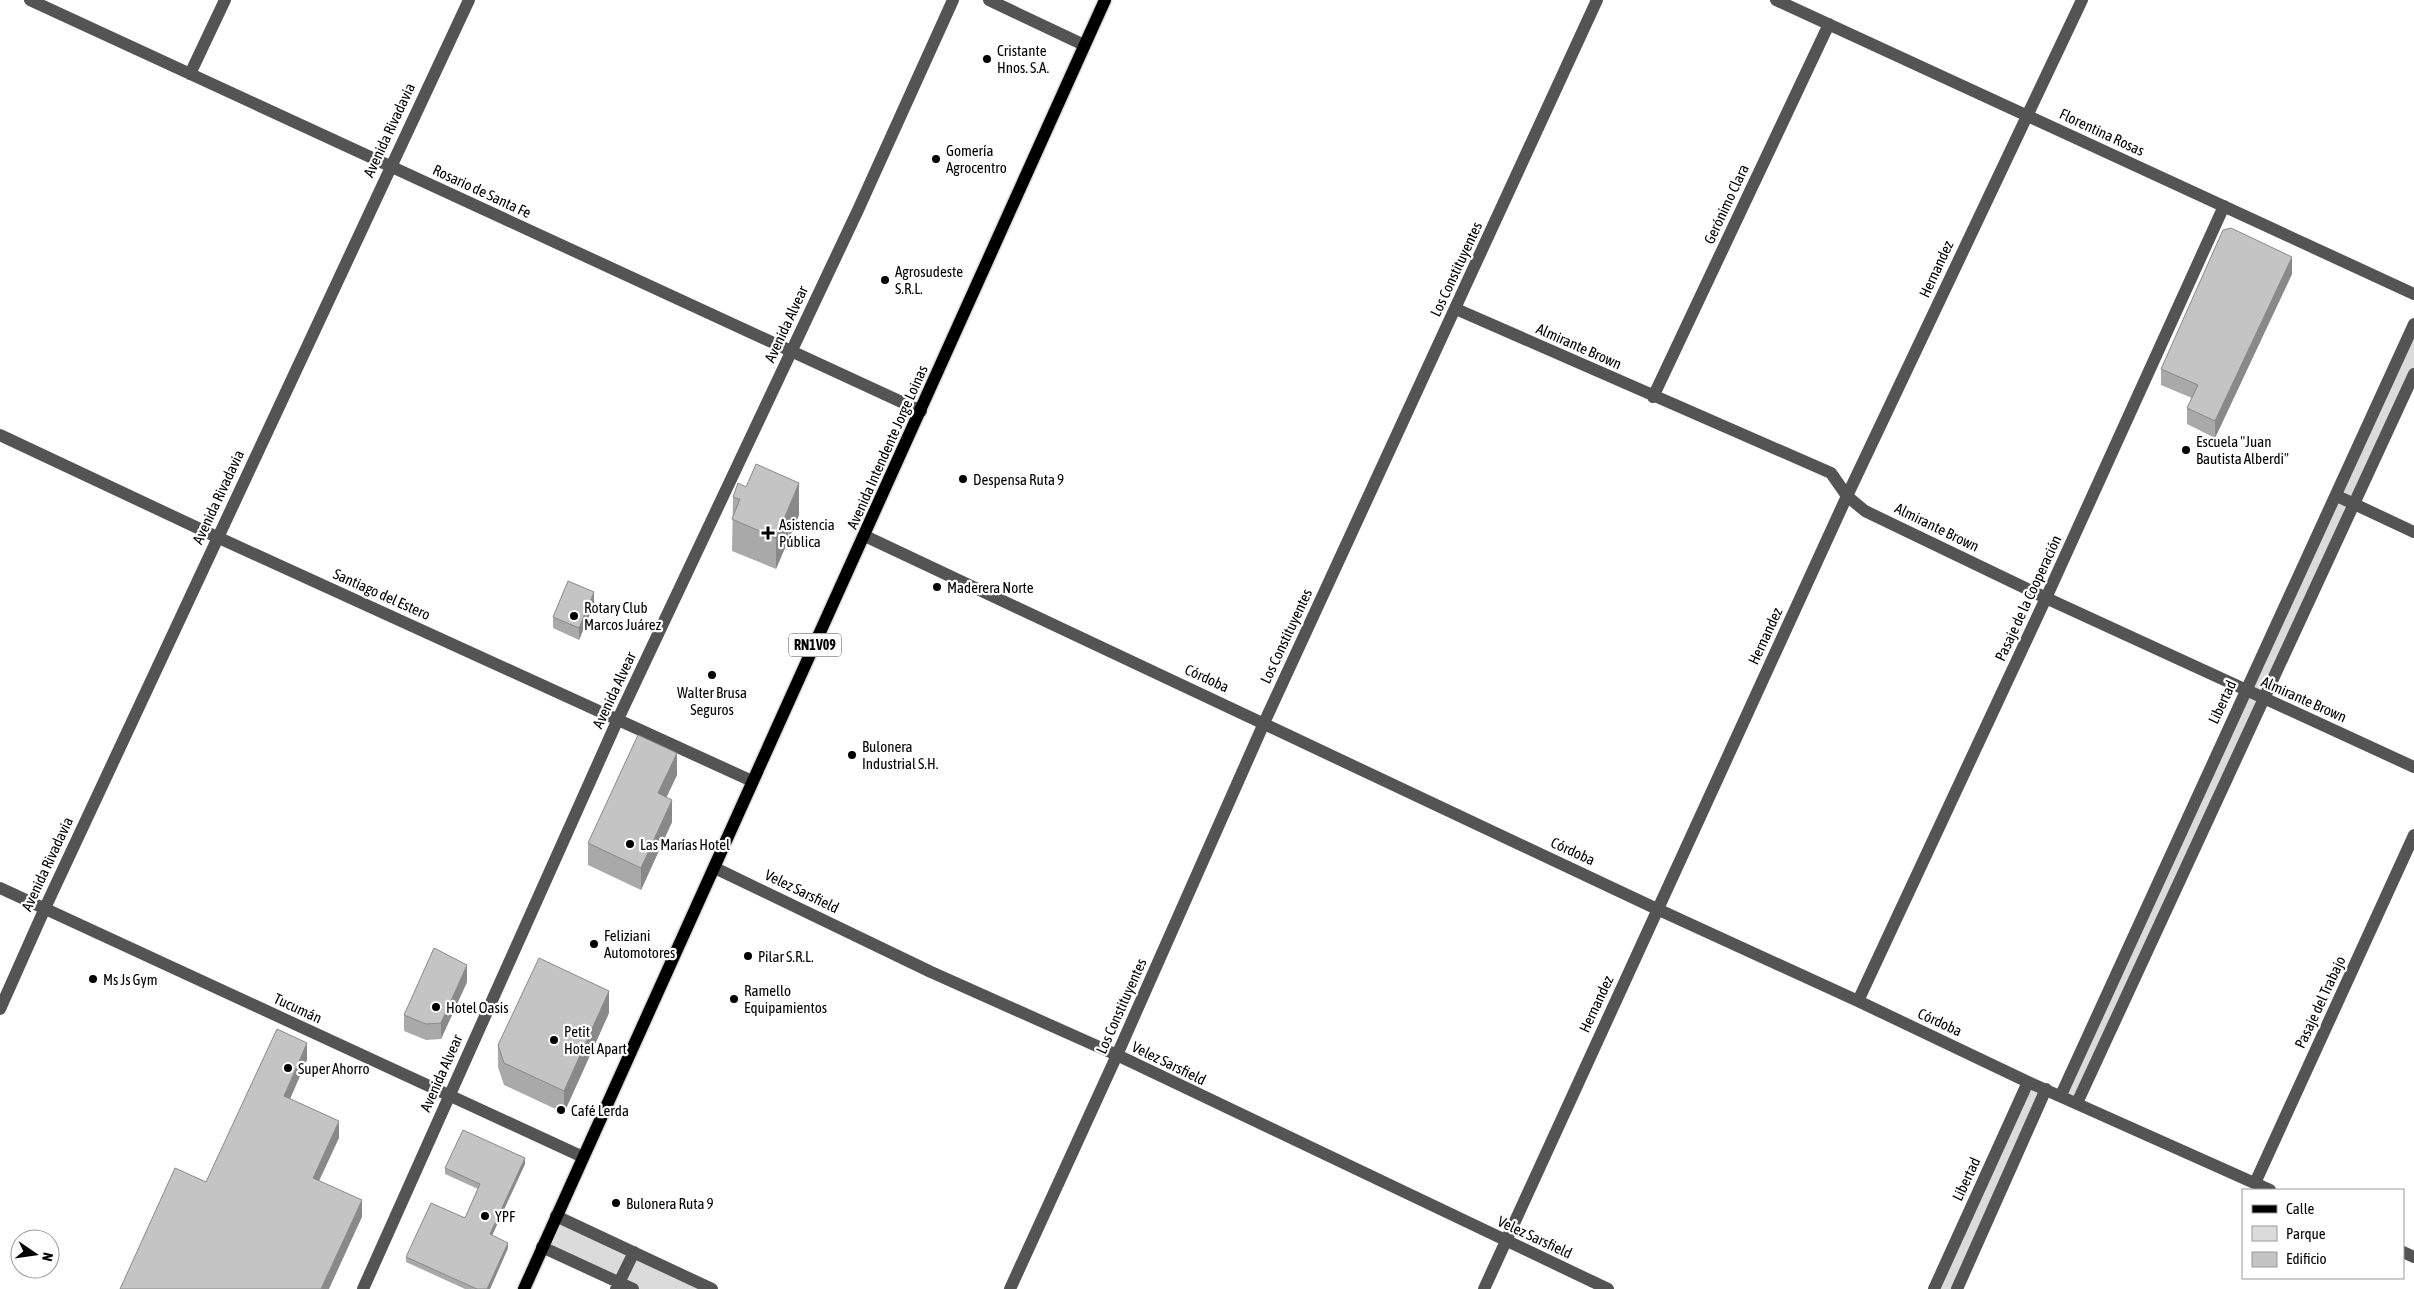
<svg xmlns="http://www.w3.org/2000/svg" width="2414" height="1289" font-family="'Asap Condensed',sans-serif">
<rect width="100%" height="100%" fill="#fff"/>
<!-- green -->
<path fill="#dbdbdb" d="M2414,324V374L2077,1103L2061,1095Z
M2028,1082L2046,1089L1957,1289H1934Z
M556,1216L712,1289H633L542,1247Z"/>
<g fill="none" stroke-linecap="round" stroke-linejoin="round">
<defs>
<path id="major" d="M524,1289L1105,0"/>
</defs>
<!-- major casing -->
<use href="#major" stroke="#dbdbdb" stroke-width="15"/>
<!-- minor -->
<path stroke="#545454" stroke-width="12" d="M30,0L921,411
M989,0L1084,45
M1776,0L2414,294
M190,74L225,0
M1456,309L1831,473L1847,496L1865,511L2046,598L2414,767
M1653,397L1829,24
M0,435L217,537L752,781
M2337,496L2414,532
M865,536L1657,909L1858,1001L2028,1082L2270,1190
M715,868L931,972L1117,1055L1608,1289
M0,888L583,1157
M1858,1001L2046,598L2224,206
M0,1009L45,908L469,0
M2061,1095L2414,324
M2077,1103L2414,374
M2255,1183L2414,835
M556,1216L712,1289
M542,1247L633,1289
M2403,1252L2414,1257
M363,1289L618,719L858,210L953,0
M616,1289L634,1252
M1010,1289L1117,1055L1264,723L1597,0
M1484,1289L1847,496L2082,0
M1934,1289L2028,1082
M1957,1289L2046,1089"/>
<!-- major -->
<use href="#major" stroke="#000" stroke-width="12"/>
</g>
<!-- wall -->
<path fill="#a9a9a9" d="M2292,274L2215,438L2187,424V408L2192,398L2161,385V369Z
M733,497L799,515L776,569L732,551Z
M594,604L579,640L553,628V617Z
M677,775L666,798L672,822L641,890L588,865V843Z
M467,982L441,1039L426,1040L404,1031V1015Z
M609,1013L564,1113L504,1085L498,1067V1045Z
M525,1164L492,1235L508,1248L490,1289H465L406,1262V1257L465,1218L478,1189L445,1174V1168Z"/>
<!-- shaded-wall -->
<path fill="#898989" d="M2292,257V274L2215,438V421Z
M799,483V515L776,569V538Z
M594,592V604L579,640V628Z
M677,753V775L658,815V793Z
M672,800V822L641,890V868Z
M467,965V982L441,1039V1023Z
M609,991V1013L564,1113V1091Z
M307,1043V1060L284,1113V1096Z
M339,1121V1138L313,1194V1178Z
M525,1158V1164L490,1240V1234Z
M362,1200V1217L329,1289H321Z
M508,1243V1248L490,1289H487Z"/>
<!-- building -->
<path fill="#c4c4c4" stroke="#898989" d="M2231,228L2292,257L2215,421L2187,408L2198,385L2161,369L2223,230Z
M756,464L799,483L776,538L732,519L740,499L733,497L738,483L746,487Z
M568,581L594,592L579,628L553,617Z
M638,735L677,753L658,793L672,800L641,868L588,843Z
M434,948L467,965L441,1023L426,1024L404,1015Z
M539,958L609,991L564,1091L504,1063L498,1045Z
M277,1029L307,1043L284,1096L339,1121L313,1178L362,1200L321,1289H120L175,1168L206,1182Z
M463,1130L525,1158L490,1234L508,1243L487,1289H477L406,1257L431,1203L465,1218L480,1184L445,1168Z"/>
<!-- markers -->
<g fill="#000" stroke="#fff" stroke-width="2">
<circle cx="987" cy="59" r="5"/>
<circle cx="936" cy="159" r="5"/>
<circle cx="885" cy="280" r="5"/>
<circle cx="2186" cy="450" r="5"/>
<circle cx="963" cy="479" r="5"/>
<path d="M765.5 525.5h5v5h5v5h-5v5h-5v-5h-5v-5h5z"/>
<circle cx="937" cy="587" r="5"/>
<circle cx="574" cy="616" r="5"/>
<circle cx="712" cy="675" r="5"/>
<circle cx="852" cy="755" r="5"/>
<circle cx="630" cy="844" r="5"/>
<circle cx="594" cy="944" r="5"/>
<circle cx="748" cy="956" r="5"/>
<circle cx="93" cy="979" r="5"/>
<circle cx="734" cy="999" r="5"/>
<circle cx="436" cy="1007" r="5"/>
<circle cx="554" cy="1040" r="5"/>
<circle cx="288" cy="1068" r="5"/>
<circle cx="561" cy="1110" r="5"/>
<circle cx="616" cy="1203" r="5"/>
<circle cx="485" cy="1216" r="5"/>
</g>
<g text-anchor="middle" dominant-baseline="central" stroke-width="4.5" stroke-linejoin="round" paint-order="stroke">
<!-- shield labels -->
<rect fill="#fff" stroke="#4c4c4c" stroke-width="1" x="789" y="633.5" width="52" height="23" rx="4"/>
<g font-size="14" font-weight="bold" fill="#000">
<text x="815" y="645">RN1V09</text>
</g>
<!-- poi labels -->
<g font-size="15" fill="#000" stroke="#fff" text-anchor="start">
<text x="997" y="50">Cristante<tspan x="997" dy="17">Hnos. S.A.</tspan></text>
<text x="946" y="150">Gomería<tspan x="946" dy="17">Agrocentro</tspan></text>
<text x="895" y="271">Agrosudeste<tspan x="895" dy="17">S.R.L.</tspan></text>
<text x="2196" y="441">Escuela "Juan<tspan x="2196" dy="17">Bautista Alberdi"</tspan></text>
<text x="973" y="479">Despensa Ruta 9</text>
<text x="779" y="524">Asistencia<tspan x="779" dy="17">Pública</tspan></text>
<text x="947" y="587">Maderera Norte</text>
<text x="584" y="607">Rotary Club<tspan x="584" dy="17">Marcos Juárez</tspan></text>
<text x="712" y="692" text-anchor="middle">Walter Brusa<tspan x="712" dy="17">Seguros</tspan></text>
<text x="862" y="746">Bulonera<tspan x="862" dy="17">Industrial S.H.</tspan></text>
<text x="640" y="844">Las Marías Hotel</text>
<text x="604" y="935">Feliziani<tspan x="604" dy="17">Automotores</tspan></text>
<text x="758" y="956">Pilar S.R.L.</text>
<text x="103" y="979">Ms Js Gym</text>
<text x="744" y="990">Ramello<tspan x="744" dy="17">Equipamientos</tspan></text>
<text x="446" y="1007">Hotel Oasis</text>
<text x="564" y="1031">Petit<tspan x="564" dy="17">Hotel Apart</tspan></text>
<text x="298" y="1068">Super Ahorro</text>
<text x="571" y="1110">Café Lerda</text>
<text x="626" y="1203">Bulonera Ruta 9</text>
<text x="495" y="1216">YPF</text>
</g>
<!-- street labels -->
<g font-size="15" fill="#000" stroke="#fff">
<text transform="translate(389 130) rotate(-65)">Avenida Rivadavia</text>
<text transform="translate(2102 132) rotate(25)">Florentina Rosas</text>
<text transform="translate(482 191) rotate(25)">Rosario de Santa Fe</text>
<text transform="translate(1726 204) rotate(-65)">Gerónimo Clara</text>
<text transform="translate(1456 269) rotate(-65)">Los Constituyentes</text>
<text transform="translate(1936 269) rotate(-65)">Hernandez</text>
<text transform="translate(786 324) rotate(-65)">Avenida Alvear</text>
<text transform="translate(1579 346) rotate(24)">Almirante Brown</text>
<text transform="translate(887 447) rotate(-66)">Avenida Intendente Jorge Loinas</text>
<text transform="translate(218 497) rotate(-65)">Avenida Rivadavia</text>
<text transform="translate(1937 527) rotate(26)">Almirante Brown</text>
<text transform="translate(382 594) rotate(24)">Santiago del Estero</text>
<text transform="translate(2028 598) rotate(-65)">Pasaje de la Cooperación</text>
<text transform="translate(1286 636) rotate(-65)">Los Constituyentes</text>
<text transform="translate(1765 636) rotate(-65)">Hernandez</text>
<text transform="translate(1207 678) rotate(25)">Córdoba</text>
<text transform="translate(614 690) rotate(-65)">Avenida Alvear</text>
<text transform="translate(2304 699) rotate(24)">Almirante Brown</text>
<text transform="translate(2222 702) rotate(-65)">Libertad</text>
<text transform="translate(1573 851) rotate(25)">Córdoba</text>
<text transform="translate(47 864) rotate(-65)">Avenida Rivadavia</text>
<text transform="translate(802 891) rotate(26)">Velez Sarsfield</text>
<text transform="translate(2320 1002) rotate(-65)">Pasaje del Trabajo</text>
<text transform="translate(1596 1004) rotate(-65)">Hernandez</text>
<text transform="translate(1121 1006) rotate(-66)">Los Constituyentes</text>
<text transform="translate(298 1008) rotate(25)">Tucumán</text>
<text transform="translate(1940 1022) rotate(25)">Córdoba</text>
<text transform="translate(1169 1063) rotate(26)">Velez Sarsfield</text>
<text transform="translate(441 1073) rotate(-66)">Avenida Alvear</text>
<text transform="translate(1966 1179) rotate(-65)">Libertad</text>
<text transform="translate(1535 1237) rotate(25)">Velez Sarsfield</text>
</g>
</g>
<!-- legend -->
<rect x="2242" y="1189" width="162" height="90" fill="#ffffff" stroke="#999999"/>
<rect x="2252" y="1205" width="25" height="8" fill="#000000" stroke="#999999"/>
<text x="2286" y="1214" font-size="15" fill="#000000">Calle</text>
<rect x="2252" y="1226" width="25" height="15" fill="#dbdbdb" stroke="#999999"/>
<text x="2286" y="1239" font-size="15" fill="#000000">Parque</text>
<rect x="2252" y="1252" width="25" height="15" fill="#c4c4c4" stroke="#999999"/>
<text x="2286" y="1264" font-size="15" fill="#000000">Edificio</text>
<!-- north arrow -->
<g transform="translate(35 1254) rotate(103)"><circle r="24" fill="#ffffff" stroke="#999999"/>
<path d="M0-4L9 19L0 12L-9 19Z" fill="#000000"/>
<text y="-8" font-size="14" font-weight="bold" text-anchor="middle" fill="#000000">N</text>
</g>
</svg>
